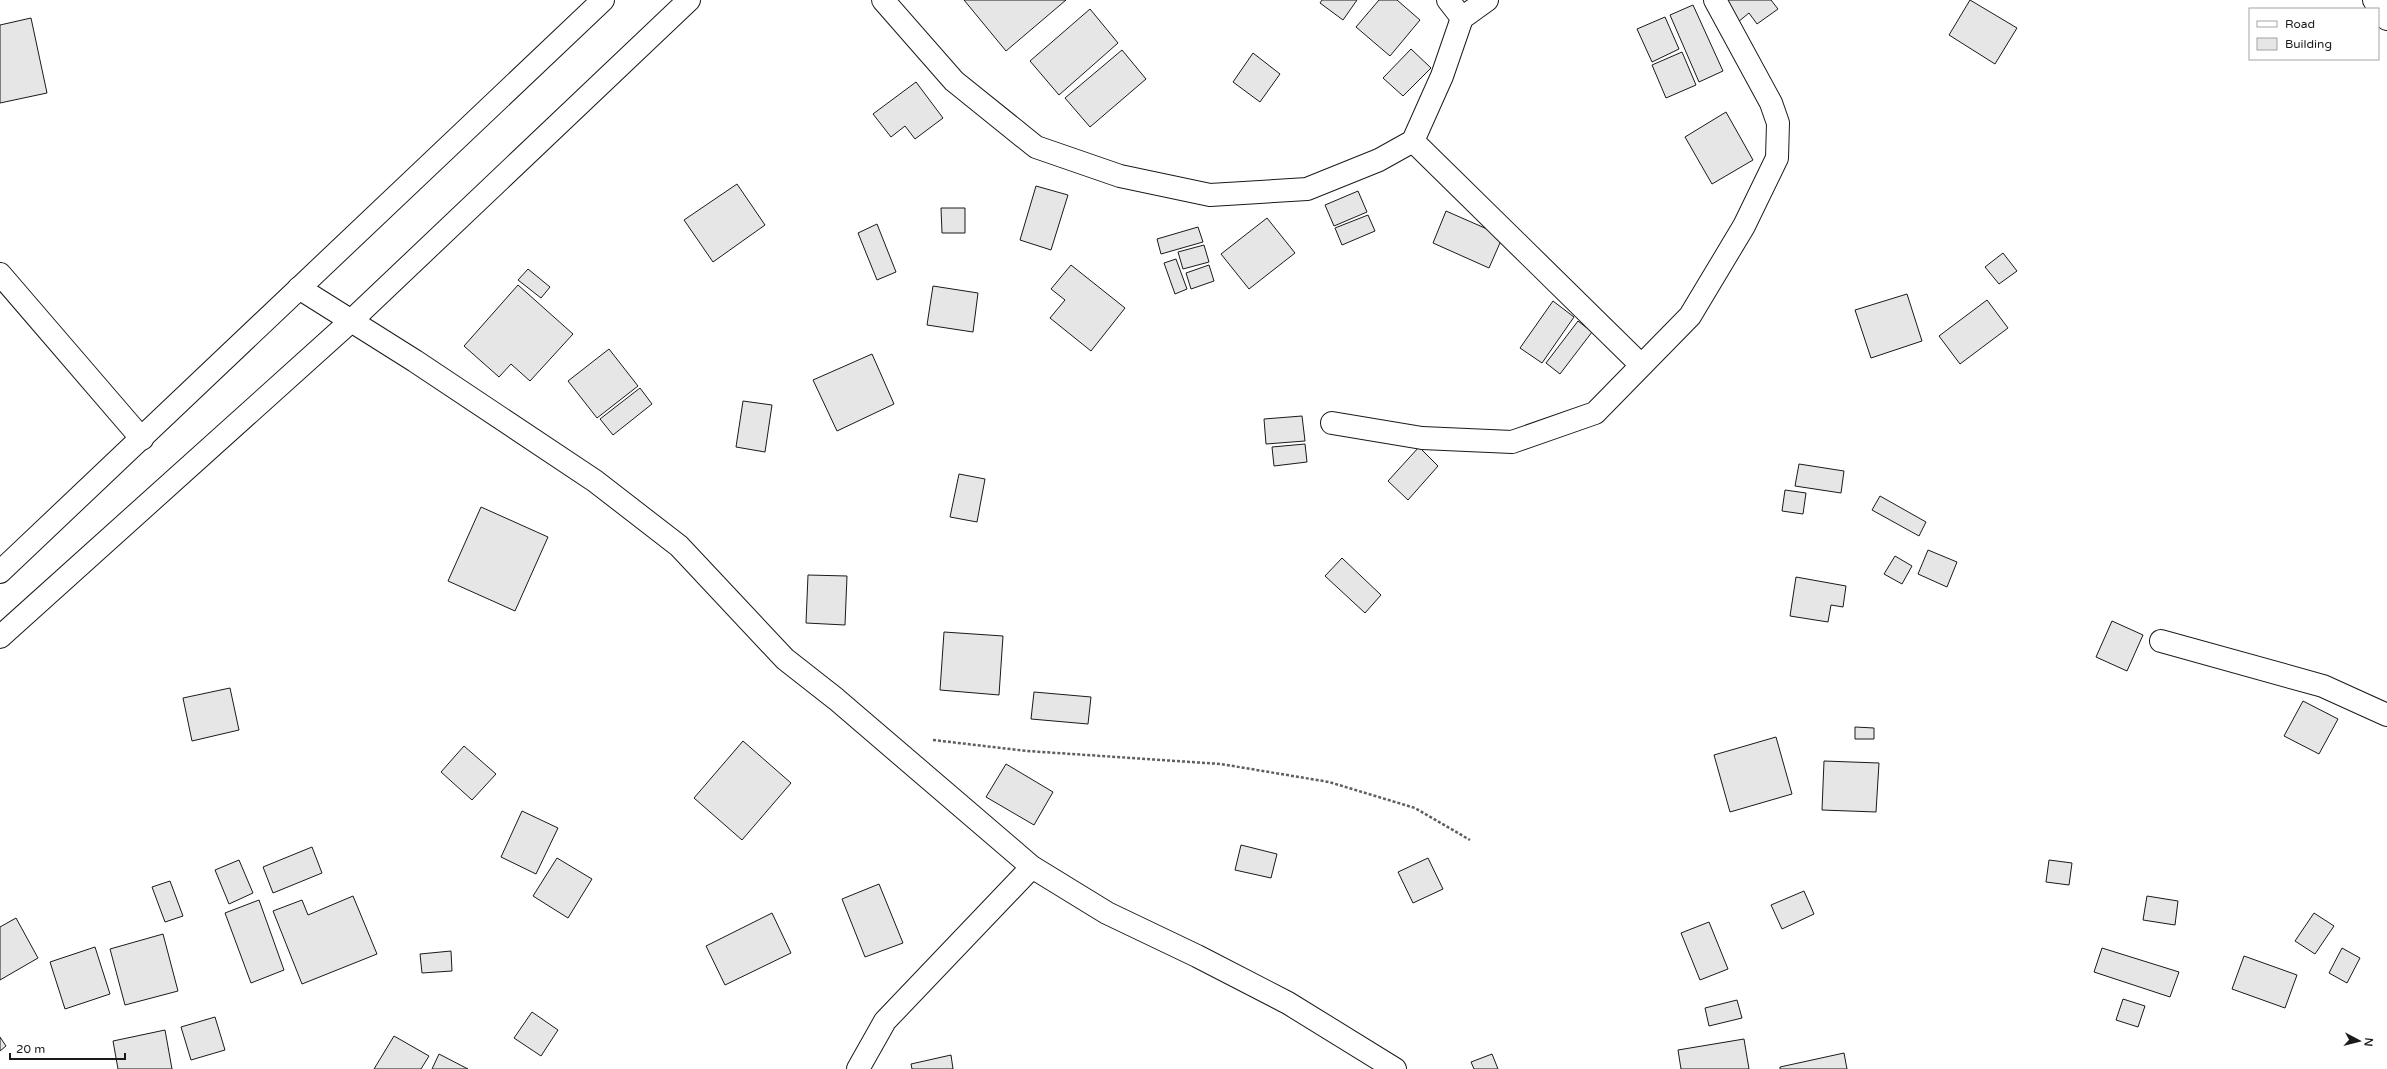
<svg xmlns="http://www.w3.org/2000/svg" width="2387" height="1069" font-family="'Varela Round',sans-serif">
<rect width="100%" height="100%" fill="#fff"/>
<!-- building -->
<path fill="#e6e6e6" stroke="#1a1a1a" d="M964,0H1066L1006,51Z
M1322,0H1357L1343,20L1320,3Z
M1379,0H1397L1420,20L1390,56L1356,27Z
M1728,0H1771L1778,9L1757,24L1749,13L1738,22L1724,3Z
M1970,0L2017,28L1995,64L1949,35Z
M1693,5L1723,71L1699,82L1670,15Z
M1090,9L1118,43L1059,95L1030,61Z
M1665,17L1679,49L1652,62L1637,29Z
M31,18L47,93L0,103V25Z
M1411,49L1431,68L1403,96L1383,78Z
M1122,50L1146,79L1090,127L1065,98Z
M1682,52L1696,85L1666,98L1652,65Z
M1253,53L1280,74L1260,102L1233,82Z
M916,82L943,118L915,139L905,126L891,137L873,114Z
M1726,112L1753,160L1712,184L1685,137Z
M737,184L765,225L713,262L684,220Z
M1036,186L1068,195L1051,250L1020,240Z
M1358,191L1367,212L1334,226L1325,205Z
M941,208H965V233H942Z
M1446,211L1503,236L1489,268L1433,243Z
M1368,215L1375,231L1342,245L1335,228Z
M1267,218L1295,253L1249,289L1221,254Z
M877,224L896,272L877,280L858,233Z
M1198,227L1203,242L1161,254L1157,239Z
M1204,245L1209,262L1183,269L1178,252Z
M2003,253L2017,271L1999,284L1985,267Z
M1176,259L1187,289L1175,294L1164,263Z
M1071,265L1125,308L1091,351L1050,318L1065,300L1051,289Z
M1209,265L1214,281L1191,289L1186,273Z
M528,269L550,287L541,298L518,280Z
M518,285L573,334L530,381L511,364L499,377L464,346Z
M933,286L978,293L973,332L927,325Z
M1907,294L1922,341L1871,358L1855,310Z
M1987,300L2008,328L1960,364L1939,336Z
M1553,301L1574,317L1542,363L1520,348Z
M1578,321L1592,332L1560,374L1546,363Z
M609,349L638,386L597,418L568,381Z
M872,354L894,404L837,431L813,380Z
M640,388L652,404L613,435L600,419Z
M743,401L772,405L765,452L736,447Z
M1302,416L1305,441L1266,444L1264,419Z
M1305,444L1307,462L1274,466L1272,447Z
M1419,447L1438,466L1408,500L1388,481Z
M1799,464L1844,471L1841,493L1795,486Z
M959,474L985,479L977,522L950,517Z
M1785,490L1806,493L1803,514L1782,511Z
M1880,496L1926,522L1919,536L1872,510Z
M481,507L548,537L515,611L448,581Z
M1928,550L1957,562L1947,587L1918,574Z
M1895,556L1912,566L1902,584L1884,574Z
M1342,558L1381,595L1365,613L1325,576Z
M808,575L847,576L845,625L806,623Z
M1796,577L1846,586L1843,607L1831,605L1828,622L1790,616Z
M2112,621L2143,635L2127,671L2096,657Z
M944,632L1003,636L999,695L940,690Z
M230,688L239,730L192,741L183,698Z
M1034,692L1091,697L1088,724L1031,719Z
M2303,701L2338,719L2319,754L2284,736Z
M1855,727L1874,728V739H1855Z
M1776,737L1792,794L1730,812L1714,755Z
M743,741L791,783L742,840L694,798Z
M464,746L496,774L472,800L441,772Z
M1824,761L1879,763L1876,812L1822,810Z
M1006,764L1053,792L1034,825L986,797Z
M522,811L558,828L536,874L501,857Z
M1241,845L1277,854L1271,878L1235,870Z
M312,847L322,873L273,893L263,867Z
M557,858L592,879L568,918L533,896Z
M1428,858L1443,889L1413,903L1398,872Z
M239,860L253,893L229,904L215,870Z
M2049,860L2072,863L2069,885L2046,882Z
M170,881L183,916L165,922L152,887Z
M879,884L903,943L865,957L842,899Z
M1804,891L1814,914L1782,929L1771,905Z
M353,896L377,954L302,984L273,911L302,900L308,915Z
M2147,896L2178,901L2175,925L2143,920Z
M259,900L284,970L251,983L225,913Z
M772,913L791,953L725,985L706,946Z
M2314,913L2334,926L2315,954L2295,941Z
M16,918L38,958L0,980V927Z
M1709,922L1728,969L1700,980L1681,933Z
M163,934L178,991L125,1005L110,949Z
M95,947L110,994L65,1009L50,962Z
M2102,948L2179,972L2170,997L2094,972Z
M2342,948L2360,958L2347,983L2329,973Z
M451,951L452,971L422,973L420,954Z
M2244,956L2297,975L2285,1008L2232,989Z
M2123,999L2145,1006L2138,1027L2116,1020Z
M1737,1000L1742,1018L1709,1026L1705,1008Z
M532,1012L558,1030L541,1056L514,1038Z
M215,1017L225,1050L191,1060L181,1027Z
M165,1030L172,1069H118L113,1041Z
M394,1036L429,1056L421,1069H374Z
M0,1037L6,1046L0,1051Z
M1744,1039L1749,1069H1681L1678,1050Z
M1844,1053L1847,1069H1780V1067Z
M439,1054L468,1069H432Z
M1492,1054L1498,1069H1474L1471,1062Z
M951,1055L953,1069H912L911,1064Z"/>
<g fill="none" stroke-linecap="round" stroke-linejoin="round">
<defs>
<path id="street" d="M883,0L954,81L1036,147L1120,176L1210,195L1307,189L1379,160L1413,141
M1448,0L1462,18L1442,76L1413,141L1640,364
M2374,0L2387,19
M1462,18L1487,0
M0,274L142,439
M299,288L415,361L595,481L679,546L785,659L836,699L1032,867L1107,913L1197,956L1288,1003L1395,1069
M1332,423L1422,438L1512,442L1595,413L1690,316L1744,226L1777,158L1778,123L1771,103L1715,0
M2161,641L2323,686L2387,715
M858,1069L885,1021L1032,867"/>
<path id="highway" d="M0,572C202,383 402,191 603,0
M0,637L351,321L689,0"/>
</defs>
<!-- street casing -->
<use href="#street" stroke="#1a1a1a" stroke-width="24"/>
<!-- highway casing -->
<use href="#highway" stroke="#1a1a1a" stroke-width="24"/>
<!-- path -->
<path stroke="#5f5f5f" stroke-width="2.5" stroke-dasharray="3 2" stroke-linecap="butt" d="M933,740L1027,751L1221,764L1329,782L1415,808L1470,840"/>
<!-- street -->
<use href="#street" stroke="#fff" stroke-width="22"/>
<!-- highway -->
<use href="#highway" stroke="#fff" stroke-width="22"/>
</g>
<!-- legend -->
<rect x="2249" y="8" width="130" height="52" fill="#ffffff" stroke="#a3a3a3"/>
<rect x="2257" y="21" width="20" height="6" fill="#ffffff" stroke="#a3a3a3"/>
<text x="2285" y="28" font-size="12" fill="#1a1a1a">Road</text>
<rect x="2257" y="38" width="20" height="12" fill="#e6e6e6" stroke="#a3a3a3"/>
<text x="2285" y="48" font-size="12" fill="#1a1a1a">Building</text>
<!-- north arrow -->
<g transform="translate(2359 1041) rotate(97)" stroke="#ffffff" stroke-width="3" paint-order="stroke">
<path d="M0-3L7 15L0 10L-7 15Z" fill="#1a1a1a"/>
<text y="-6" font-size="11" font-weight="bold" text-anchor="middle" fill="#1a1a1a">N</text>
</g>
<!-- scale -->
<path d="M10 1053v6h115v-6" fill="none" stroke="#1a1a1a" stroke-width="2"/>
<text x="16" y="1053" font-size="12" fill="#1a1a1a" stroke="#ffffff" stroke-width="3" paint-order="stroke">20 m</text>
</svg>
